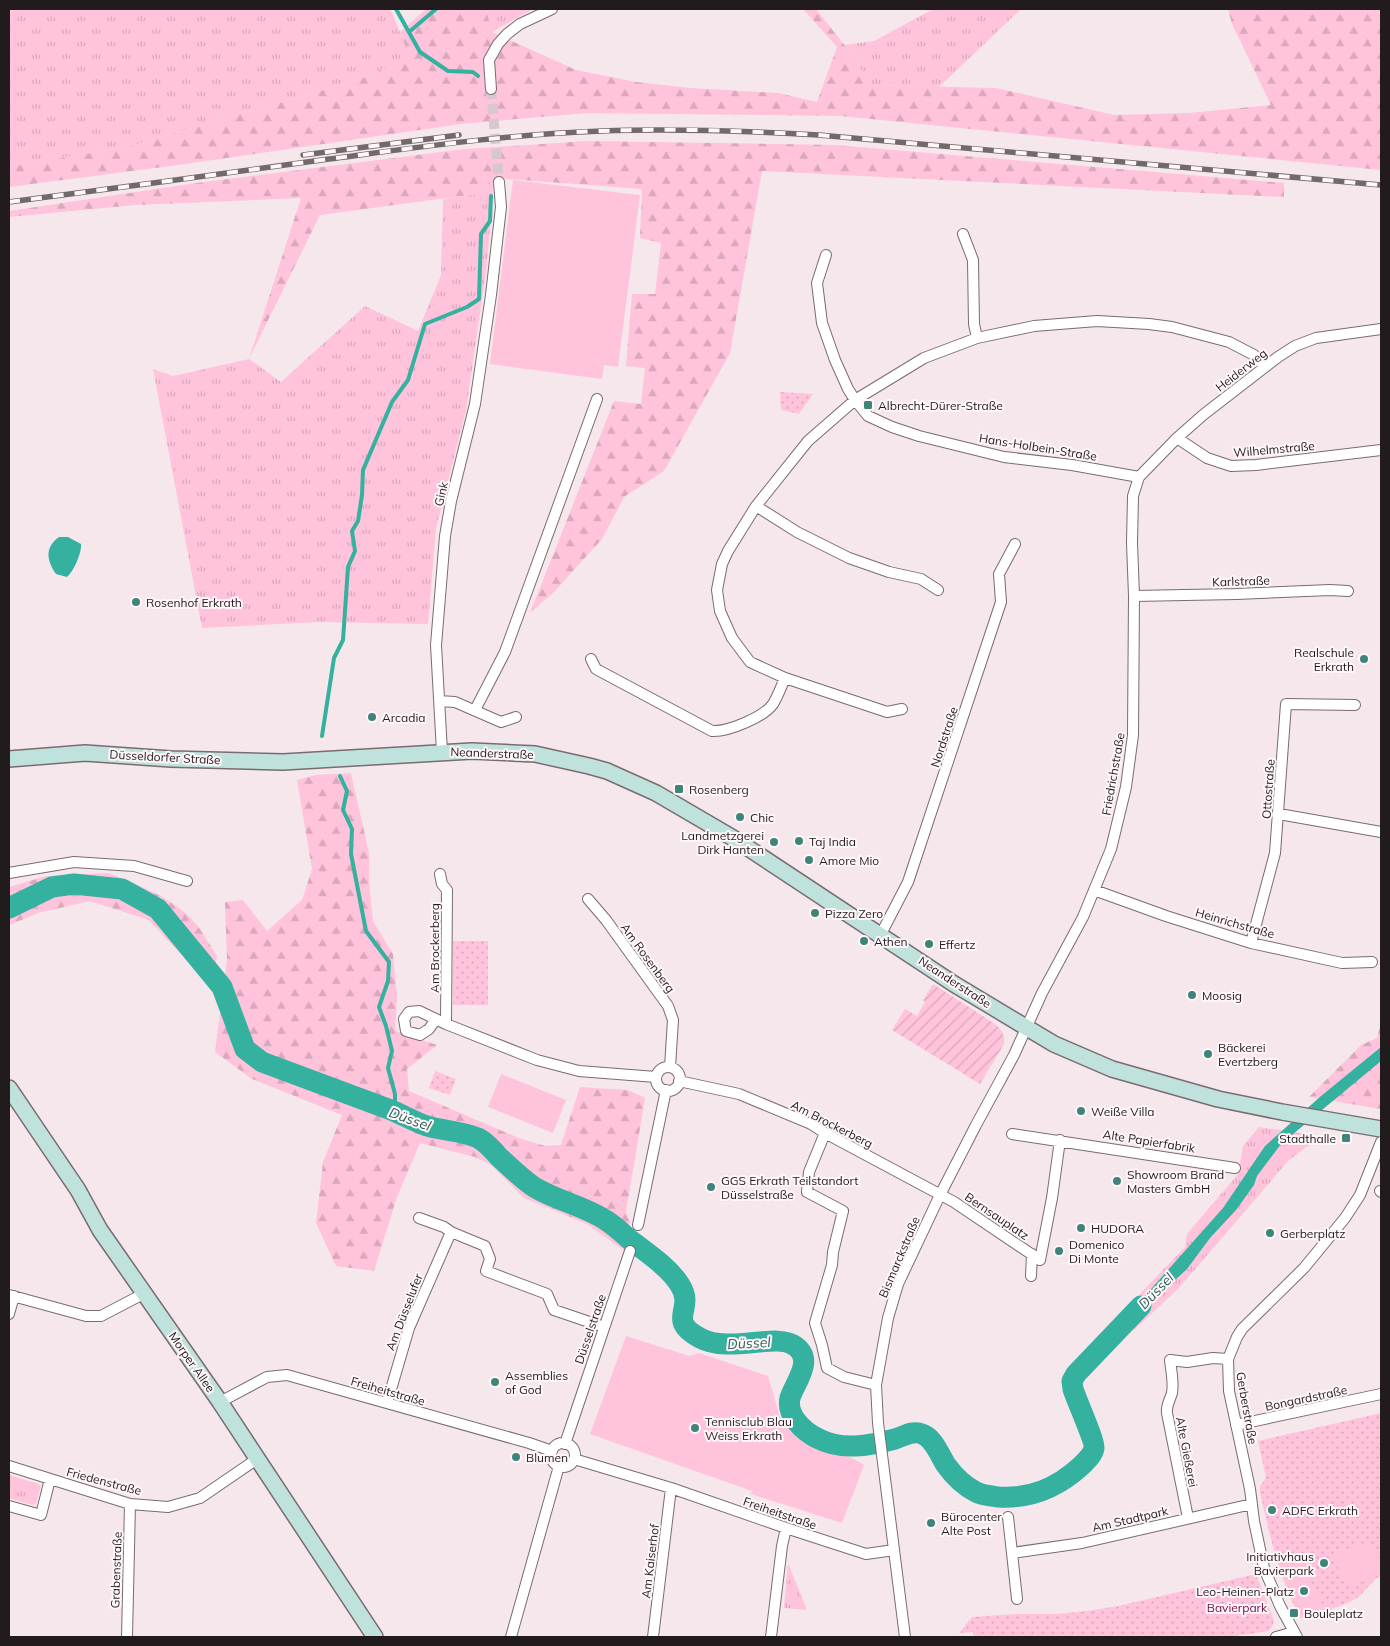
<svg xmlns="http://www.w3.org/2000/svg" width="1390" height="1646" font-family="Mulish,sans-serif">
<defs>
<pattern id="grass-tufts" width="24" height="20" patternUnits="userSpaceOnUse" patternTransform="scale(1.25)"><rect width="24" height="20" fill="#ffc3db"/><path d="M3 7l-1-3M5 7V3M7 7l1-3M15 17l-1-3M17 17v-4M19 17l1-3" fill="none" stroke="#daa7bc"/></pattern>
<pattern id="forest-firs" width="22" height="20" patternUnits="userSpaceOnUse" patternTransform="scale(1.25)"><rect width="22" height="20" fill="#ffc3db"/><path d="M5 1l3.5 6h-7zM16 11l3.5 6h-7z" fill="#daa7bc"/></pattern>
<pattern id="park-dots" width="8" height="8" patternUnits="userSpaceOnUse" patternTransform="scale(1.25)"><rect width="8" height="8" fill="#ffc3db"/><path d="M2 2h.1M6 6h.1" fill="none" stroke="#daa7bc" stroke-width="1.8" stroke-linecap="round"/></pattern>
<pattern id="garden-furrows" width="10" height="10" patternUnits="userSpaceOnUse" patternTransform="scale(1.25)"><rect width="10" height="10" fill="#ffc3db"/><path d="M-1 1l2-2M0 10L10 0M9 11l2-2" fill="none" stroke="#daa7bc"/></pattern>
</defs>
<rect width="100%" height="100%" fill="#f6e7ed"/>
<!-- grass -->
<path fill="url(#grass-tufts)" d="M9,9H390L411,57L358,80L127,147L9,167Z
M486,9H533L492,32Z
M933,9H1021L939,87L868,85L857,61L844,45L874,41Z
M494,178L487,264L466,411L436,528L428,624L319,622L202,628L153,369L173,376L249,359L281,382L365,306L418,331L441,275L443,199L476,194Z
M1259,1127L1314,1135L1313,1142L1288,1161L1179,1288L1134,1330L1115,1320L1185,1247L1187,1234L1238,1174L1243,1146Z
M9,1475L41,1485L36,1503L33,1505L9,1498Z
M788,1563L807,1610L784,1608Z"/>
<!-- forest -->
<path fill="url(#forest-firs)" d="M426,9H486L492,32L576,70L636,82L691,88L778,93L817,102L837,47L803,9H816L857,61L868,85L996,88L1114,115L1189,113L1271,105L1232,24L1228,9H1381V170L841,116L586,113L461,124L178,165L9,187V167L127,147L358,80L410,57L400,32Z
M587,141L835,145L1284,183V197L762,171L730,353L664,471L624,497L602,539L554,592L530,613L614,401L641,404L645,368L626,366L632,294H655L661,243L640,238L642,189L494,178L476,194L320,215L249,359L301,198L135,205L9,217V211L196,183L464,149Z
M351,773L369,853V882L373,921L393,954L397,996L395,1031L437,1045L407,1069L409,1091L519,1138L545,1146L561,1145L580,1087L628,1090L645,1098L626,1212L630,1222L625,1251L587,1224L524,1198L491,1165L475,1157L420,1143L397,1197L374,1271L336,1266L316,1223L323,1162L342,1115L252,1079L215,1052L227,960L225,902L243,900L267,931L302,900L312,869L297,780L316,775Z
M108,873C141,886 179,900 200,929C206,938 211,947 217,956L211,987L149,920L90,901L38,913L9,925V887L46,876Z
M1381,1021V1109L1309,1097L1361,1045L1377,1038Z"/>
<!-- park -->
<path fill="url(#park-dots)" d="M780,392L813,394L799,414L781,410Z
M453,941H488V1005H453Z
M435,1071L456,1079L450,1095L429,1088Z
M1381,1413V1576C1371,1581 1366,1591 1357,1598C1350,1603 1309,1618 1300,1618C1279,1576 1270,1538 1260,1492V1486L1266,1478L1258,1441Z
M1256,1574L1274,1621L1272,1627L1268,1631L1230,1637H974L973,1632L959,1633L972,1617L1016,1614H1058L1087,1611L1118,1606Z"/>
<!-- garden -->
<path fill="url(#garden-furrows)" d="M933,984L992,1022C1001,1028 1005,1033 1004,1044L980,1084L892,1030L905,1009L917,1016L925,1002L923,1000Z"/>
<!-- pitch -->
<path fill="#ffc3db" d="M513,180L640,195L618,367L604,365L602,379L490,364Z
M501,1074L566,1100L553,1133L488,1107Z
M626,1336L689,1356L699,1353L768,1376L780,1417L864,1465L842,1523L751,1494L752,1491L590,1434Z
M1359,1545H1371L1381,1563V1572L1367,1580L1346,1586L1339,1571L1333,1553Z
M1311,1558L1319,1579L1311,1582L1324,1607L1303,1615L1282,1569Z"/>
<!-- water -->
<path fill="#34b19f" d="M59,537H68L81,544C82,552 74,571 67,577L56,574C46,560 45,547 59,537Z
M1381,1047V1061L1281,1144L1257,1176L1254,1185L1236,1210L1210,1238L1187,1269L1152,1301L1126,1328L1120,1324L1223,1208L1265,1146L1321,1096Z"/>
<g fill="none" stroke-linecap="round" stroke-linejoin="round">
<!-- stream -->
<path stroke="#34b19f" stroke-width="4" d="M396,9L420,52L448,71L473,72L478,76
M409,32L436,9
M322,736L334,658L343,640L348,567L355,551L352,531L358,521L362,495L363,470L392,402L408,380L425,324L467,307L479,299L481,234L490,221L491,196
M340,776L347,791L343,810L352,829L351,854L366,931L389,962L388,981L379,1007L386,1026L392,1051L388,1068L395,1094V1112"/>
<!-- river -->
<path stroke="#34b19f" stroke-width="21" d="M9,908L52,887L74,884L122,889L158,909L222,987L245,1049L262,1062C305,1078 348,1094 391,1110C403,1115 415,1122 427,1126C444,1131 462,1131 478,1138C486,1142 493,1150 499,1157C510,1167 522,1179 534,1187C557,1201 585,1206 607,1221C615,1226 622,1233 629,1239C646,1252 669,1267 680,1285C696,1310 665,1319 700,1338C730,1354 776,1332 795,1346C815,1360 795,1382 790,1398C786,1415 803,1431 817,1438C841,1451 869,1446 895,1439C904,1436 913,1430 922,1434C934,1438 940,1456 946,1465C954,1476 964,1486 976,1492C982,1495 991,1496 998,1497C1031,1499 1057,1488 1081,1466C1086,1461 1093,1455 1094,1448C1095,1441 1076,1399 1073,1389L1072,1381L1076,1374L1141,1306"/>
<!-- street-tunnel -->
<path stroke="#d6c8ce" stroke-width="10" stroke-dasharray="10 5" stroke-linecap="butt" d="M491,89L499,182"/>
<defs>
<path id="street" d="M491,89L489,60L498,44L507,34L520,24L552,9
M963,234L973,260L974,324L977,338
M826,255L817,283L822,323L835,360L848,389L855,400L868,416L892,427L919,436L1004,457L1072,465L1139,477
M1177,438L1207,458L1231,466L1256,465L1381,450
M756,506L797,532L849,558L889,572L921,579L938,590
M1134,596L1236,594L1330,590L1348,591
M591,659L596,669L712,731C728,732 764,717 773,704C778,696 781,687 785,678
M439,701L455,702L501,722L516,717
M902,709L887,712L785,678L750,662L732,638L720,611L717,590L722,564L728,551L756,506L808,441L855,400L924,358L977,338L1034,326L1097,321L1149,324L1172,327L1229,342L1254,355L1265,367
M475,710L505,652L597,399
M442,752L436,645L445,536L451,501L475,404L491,295L501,207L499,182
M1279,814L1381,832
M9,873L74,862L134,866L187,881
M440,874L442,884L447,890L446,1024
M1094,890L1166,916L1251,943L1342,963L1372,962
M588,899L606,920L668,1006L673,1020L670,1067
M881,934L908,882L1001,602L999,574L1015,544
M1251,943L1275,853L1286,704L1355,705
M436,1019L429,1029L420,1035L406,1031L404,1019L409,1012L419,1011L446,1024L537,1060L579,1071L656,1077
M656 1079a12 12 0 1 1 24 0a12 12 0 1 1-24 0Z
M679,1081L739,1094L811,1124L825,1133L954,1202L1040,1260L1052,1198L1060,1140
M825,1133L809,1172L807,1192L843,1211L833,1252L832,1265L815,1323L822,1345L827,1368L844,1377L876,1385
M1012,1134L1235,1168
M1380,1191L1381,1192
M419,1218L444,1227L451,1232
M638,1225L666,1090
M1031,1276L1032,1254
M9,1295L86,1316H101L145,1293
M9,1314L14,1296
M220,1402L267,1377L287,1375L529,1443L552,1451
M387,1403L409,1328L451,1232L485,1246L490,1259L486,1271L547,1294L554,1310L604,1327
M1236,1425L1381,1394
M551 1455a12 12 0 1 1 24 0a12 12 0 1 1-24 0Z
M565,1444L630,1251
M574,1459L671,1488L786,1528L866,1554L894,1550
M9,1466L130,1504L168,1507L200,1498L257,1459
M9,1506L41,1515L50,1479
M1008,1517L1012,1553L1082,1543L1252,1504
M1188,1518L1167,1413C1166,1405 1170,1400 1172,1393C1174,1382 1171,1370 1170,1360L1187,1362L1213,1358L1228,1359
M1012,1553L1017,1599
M127,1637L130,1504
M511,1637L559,1466
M653,1637L671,1488
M771,1637L782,1546L786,1528
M905,1637L878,1423L876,1385L888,1318L898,1284L940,1195L976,1125L1014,1055L1042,993L1083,917L1111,849L1126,787L1133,735L1134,596L1132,543L1133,496L1139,477L1177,438L1203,415L1278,357L1295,346L1316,338L1381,329
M1276,1637L1294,1632
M1297,1637L1280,1606L1264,1568L1254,1521L1250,1489L1229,1391L1228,1359L1237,1337L1242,1329L1304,1268L1345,1218L1360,1195L1381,1142"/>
<path id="secondary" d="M9,759L85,753L171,759L283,762L472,751L535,754L589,766L607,771L656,793L733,838L954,984L1054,1044L1112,1069L1218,1099L1282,1112L1381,1129
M9,1088L78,1190L100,1230L220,1402L375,1637"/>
</defs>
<!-- street casing -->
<use href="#street" stroke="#796c71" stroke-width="12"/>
<!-- secondary casing -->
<use href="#secondary" stroke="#796c71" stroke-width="18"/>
<!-- street -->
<use href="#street" stroke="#fff" stroke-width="10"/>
<!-- secondary -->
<use href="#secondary" stroke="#c0e2dd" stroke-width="15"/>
<defs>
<path id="rail" d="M303,155L459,135
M9,202C116,188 222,174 329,159C420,147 510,134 602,131C674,128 746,131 819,135L1381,185"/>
</defs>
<!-- rail casing -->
<use href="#rail" stroke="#72696c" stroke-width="5.5"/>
<!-- rail -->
<use href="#rail" stroke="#fff6f9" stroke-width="4" stroke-dasharray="11" stroke-linecap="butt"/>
</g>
<!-- markers -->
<g fill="#3f8478" stroke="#fff6f9" stroke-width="2">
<rect x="863" y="400" width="10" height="10" rx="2.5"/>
<circle cx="136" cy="602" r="5"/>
<circle cx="1364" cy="659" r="5"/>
<circle cx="372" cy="717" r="5"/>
<rect x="674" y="784" width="10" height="10" rx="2.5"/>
<circle cx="740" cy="817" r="5"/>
<circle cx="799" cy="841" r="5"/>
<circle cx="774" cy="842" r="5"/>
<circle cx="809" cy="860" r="5"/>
<circle cx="815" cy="913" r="5"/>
<circle cx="864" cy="941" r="5"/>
<circle cx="929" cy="944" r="5"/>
<circle cx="1192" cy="995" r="5"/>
<circle cx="1208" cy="1054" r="5"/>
<circle cx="1081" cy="1111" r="5"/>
<rect x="1341" y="1133" width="10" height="10" rx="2.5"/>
<circle cx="1117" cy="1181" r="5"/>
<circle cx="711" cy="1187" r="5"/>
<circle cx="1081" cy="1228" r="5"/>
<circle cx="1270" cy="1233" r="5"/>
<circle cx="1059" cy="1251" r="5"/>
<circle cx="495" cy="1382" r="5"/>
<circle cx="695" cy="1428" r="5"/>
<circle cx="516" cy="1457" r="5"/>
<circle cx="1272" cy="1510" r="5"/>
<circle cx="931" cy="1523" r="5"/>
<circle cx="1324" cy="1563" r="5"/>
<circle cx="1304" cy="1591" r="5"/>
<rect x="1289" y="1608" width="10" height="10" rx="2.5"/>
</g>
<g text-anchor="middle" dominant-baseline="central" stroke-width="4" stroke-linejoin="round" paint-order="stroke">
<!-- street labels -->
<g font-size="12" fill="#211b1d" stroke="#fff6f9">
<text transform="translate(1241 370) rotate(-38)">Heiderweg</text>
<text transform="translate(1038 447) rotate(9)">Hans-Holbein-Straße</text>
<text transform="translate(1274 449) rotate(-5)">Wilhelmstraße</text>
<text transform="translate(441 494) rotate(-77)">Gink</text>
<text transform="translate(1241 581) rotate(-2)">Karlstraße</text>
<text transform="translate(944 737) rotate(-72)">Nordstraße</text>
<text transform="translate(492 753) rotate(2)">Neanderstraße</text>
<text transform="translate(165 757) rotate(3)">Düsseldorfer Straße</text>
<text transform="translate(1113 774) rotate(-80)">Friedrichstraße</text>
<text transform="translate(1268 789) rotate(-86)">Ottostraße</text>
<text transform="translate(1235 923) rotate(16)">Heinrichstraße</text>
<text transform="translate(434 948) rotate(-90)">Am Brockerberg</text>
<text transform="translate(648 958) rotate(54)">Am Rosenberg</text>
<text transform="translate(955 982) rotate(33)">Neanderstraße</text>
<text transform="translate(832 1124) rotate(27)">Am Brockerberg</text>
<text transform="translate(1149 1141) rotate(9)">Alte Papierfabrik</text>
<text transform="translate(997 1216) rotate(34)">Bernsauplatz</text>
<text transform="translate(899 1257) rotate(-67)">Bismarckstraße</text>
<text transform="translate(404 1312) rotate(-69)">Am Düsselufer</text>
<text transform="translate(590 1329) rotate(-71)">Düsselstraße</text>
<text transform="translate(192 1362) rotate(55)">Morper Allee</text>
<text transform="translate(388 1391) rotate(16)">Freiheitstraße</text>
<text transform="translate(1306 1398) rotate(-12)">Bongardstraße</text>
<text transform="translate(1247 1408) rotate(80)">Gerberstraße</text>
<text transform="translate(1187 1452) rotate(79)">Alte Gießerei</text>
<text transform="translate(104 1481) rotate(15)">Friedenstraße</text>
<text transform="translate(780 1513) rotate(19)">Freiheitstraße</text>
<text transform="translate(1130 1519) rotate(-13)">Am Stadtpark</text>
<text transform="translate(650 1561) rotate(-83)">Am Kaiserhof</text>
<text transform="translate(116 1570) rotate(-88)">Grabenstraße</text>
</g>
<!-- poi labels -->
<g font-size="12" fill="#211b1d" stroke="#fff6f9" text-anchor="start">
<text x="878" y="405">Albrecht-Dürer-Straße</text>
<text x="146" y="602">Rosenhof Erkrath</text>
<text x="1354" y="652" text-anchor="end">Realschule<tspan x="1354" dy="14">Erkrath</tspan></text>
<text x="382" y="717">Arcadia</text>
<text x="689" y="789">Rosenberg</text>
<text x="750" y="817">Chic</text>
<text x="764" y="835" text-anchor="end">Landmetzgerei<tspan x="764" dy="14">Dirk Hanten</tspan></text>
<text x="809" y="841">Taj India</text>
<text x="819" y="860">Amore Mio</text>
<text x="825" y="913">Pizza Zero</text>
<text x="874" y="941">Athen</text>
<text x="939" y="944">Effertz</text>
<text x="1202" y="995">Moosig</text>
<text x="1218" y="1047">Bäckerei<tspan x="1218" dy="14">Evertzberg</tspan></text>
<text x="1091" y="1111">Weiße Villa</text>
<text x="1336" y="1138" text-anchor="end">Stadthalle</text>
<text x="1127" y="1174">Showroom Brand<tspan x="1127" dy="14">Masters GmbH</tspan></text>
<text x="721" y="1180">GGS Erkrath Teilstandort<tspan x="721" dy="14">Düsselstraße</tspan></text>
<text x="1091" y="1228">HUDORA</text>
<text x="1280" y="1233">Gerberplatz</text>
<text x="1069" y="1244">Domenico<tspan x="1069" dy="14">Di Monte</tspan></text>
<text x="505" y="1375">Assemblies<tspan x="505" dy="14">of God</tspan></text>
<text x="705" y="1421">Tennisclub Blau<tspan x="705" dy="14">Weiss Erkrath</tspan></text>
<text x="526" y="1457">Blumen</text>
<text x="1282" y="1510">ADFC Erkrath</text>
<text x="941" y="1516">Bürocenter<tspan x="941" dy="14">Alte Post</tspan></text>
<text x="1314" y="1556" text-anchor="end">Initiativhaus<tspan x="1314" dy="14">Bavierpark</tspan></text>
<text x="1294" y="1591" text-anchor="end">Leo-Heinen-Platz</text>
<text x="1304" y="1613">Bouleplatz</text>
</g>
<!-- park labels -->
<g font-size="12" fill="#700c45" stroke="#fff6f9">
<text x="1237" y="1607">Bavierpark</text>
</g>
<!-- water labels -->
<g font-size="14" font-style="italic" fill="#2d5f56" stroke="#fff6f9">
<text transform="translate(410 1119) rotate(20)">Düssel</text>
<text transform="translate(1156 1291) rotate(-46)">Düssel</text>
<text transform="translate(749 1343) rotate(-3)">Düssel</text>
</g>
</g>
<!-- border -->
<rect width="1390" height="1646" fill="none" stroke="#211b1d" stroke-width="20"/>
</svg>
